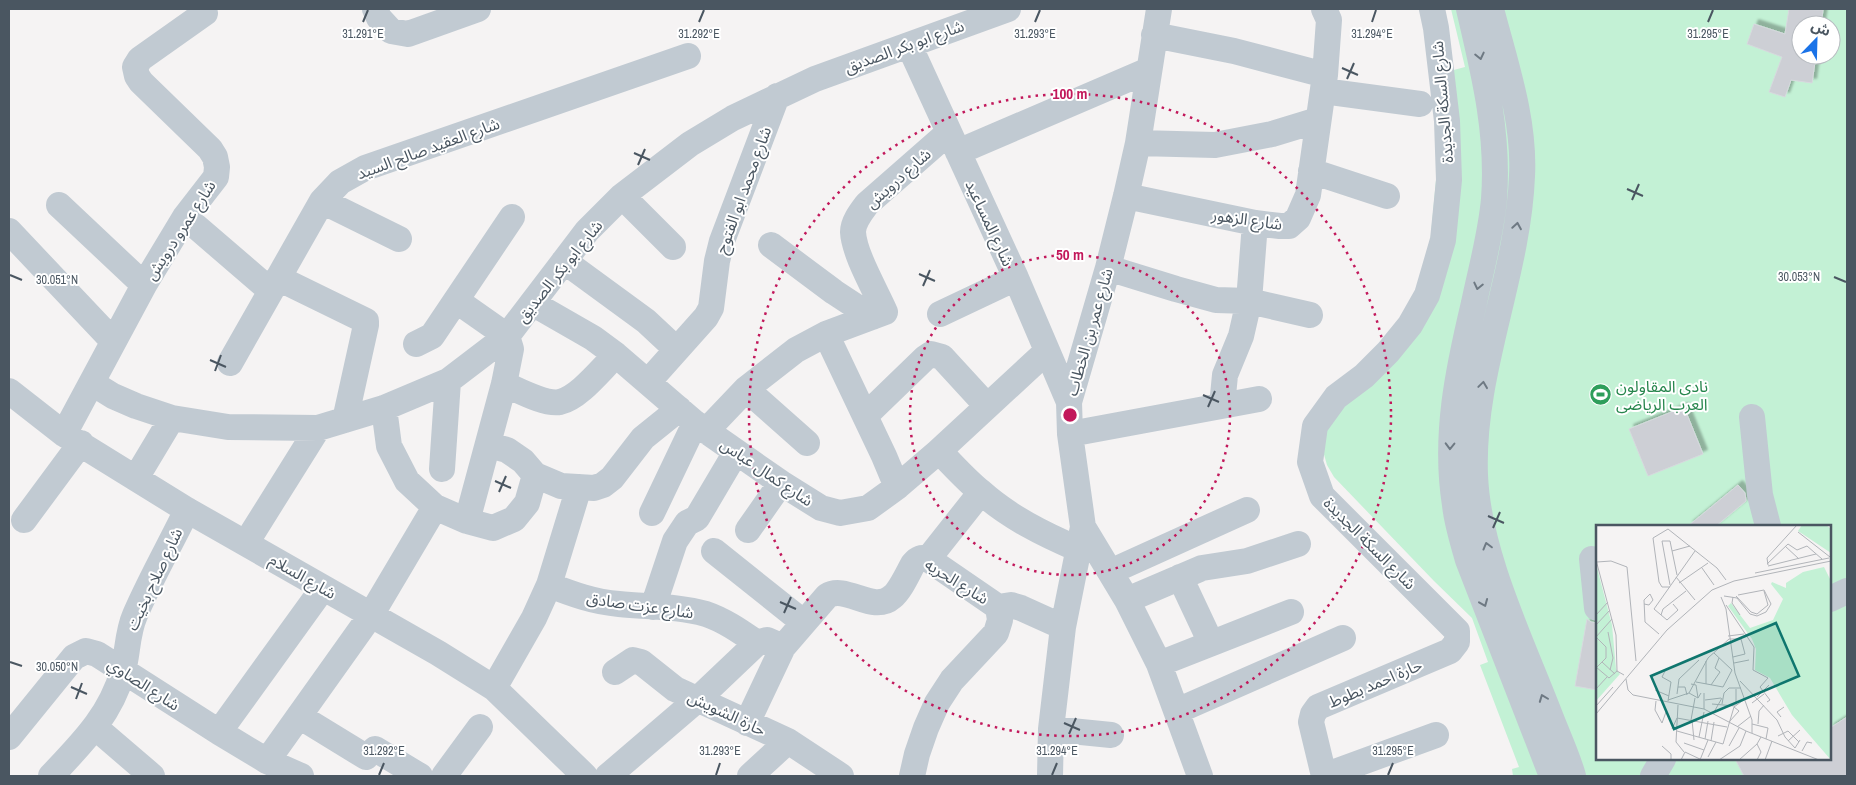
<svg xmlns="http://www.w3.org/2000/svg" width="1856" height="785" font-family="'Archivo Narrow','Noto Sans Arabic',sans-serif">
<defs>
<filter id="shadow"><feDropShadow dx="4.5" dy="-4.5" stdDeviation="1" flood-color="#0004"/></filter>
</defs>
<rect width="100%" height="100%" fill="#f5f3f3"/>
<!-- green -->
<path fill="#c3f1d5" fill-rule="evenodd" d="M1451,9H1847V776H1513L1512,769L1519,767L1480,665L1488,662L1472,618L1434,581L1334,477L1327,465L1323,451L1327,423L1424,310L1446,72L1465,67ZM1801,25H1831V55H1801ZM1597,526H1830V759H1597Z"/>
<!-- building -->
<path fill="#cdcfd5" stroke="#d7d9de" filter="url(#shadow)" d="M1789,9L1823,10L1821,25H1801V55H1816L1812,83L1791,80L1785,97L1769,92L1782,57L1747,44L1754,24L1785,34Z
M1684,407L1703,454L1648,476L1629,429Z
M1738,485L1745,493L1746,501L1716,526H1688Z
M1587,619L1591,622L1597,623V690L1575,686Z
M1847,717V776H1744L1735,759H1830V728Z"/>
<g fill="none" stroke-linecap="round" stroke-linejoin="round">
<!-- minor -->
<path stroke="#c1cad2" stroke-width="26" d="M375,9L379,18L391,31L408,34L478,9
M1469,9C1484,73 1499,133 1494,199C1491,234 1481,269 1474,303C1458,370 1444,436 1455,505C1457,524 1463,542 1468,560L1552,776
M1491,9C1505,63 1525,120 1522,176C1518,277 1471,373 1475,475C1478,553 1521,640 1549,713C1557,734 1567,755 1573,776
M1154,35L1234,51L1325,75
M909,45L1016,278L1069,402
M1323,91L1420,104
M1138,143L1215,145L1272,134L1318,120
M958,152L1149,70
M1311,171L1387,196
M622,196L673,247
M1126,196L1255,223L1280,226H1289L1298,218L1308,195L1325,75L1329,20L1324,9
M322,201L399,239
M59,205L144,285
M185,217L271,291
M9,231L113,341
M771,245L834,292L872,317
M564,261L646,321L676,349
M1108,268L1176,289L1216,300L1249,301L1310,315
M278,278L366,321V325L345,420
M457,301L507,336L511,349L504,384L467,521
M532,303L593,338L616,355L695,423L781,483L821,508L840,513L868,508L897,487L939,451L1046,352
M940,314L1016,278
M826,334L884,456L897,487
M416,344L432,336L512,217
M230,363L322,201L340,182L365,168L688,56
M648,382L706,317L711,308L717,261L722,241L777,96
M92,383L113,396L136,406L172,418L228,427L318,428L384,408L448,381L507,336L587,231L622,196L690,144L733,118L815,79L1008,9
M504,384C518,390 545,405 560,402C580,397 601,369 616,355
M746,389L807,443
M9,391L64,434L187,510L438,653L494,688L585,776
M1222,406L1225,375L1241,336L1249,301L1255,223
M384,408L389,446L407,481L435,507L467,521L493,528L514,519L527,503L535,475
M865,416L925,358L931,354L942,357L987,406
M1752,417L1760,495L1768,526
M706,431L746,389L796,350L826,334L885,312C876,291 854,254 853,232C853,222 861,212 867,204L948,133
M64,434L144,285L185,217L216,177L217,167L215,157L210,149L141,82L137,76L135,67L140,59L205,13
M1070,434L1259,399
M488,445L507,450L523,461L535,475L561,486L594,488L603,485L612,478L643,438L679,409
M939,451C953,465 966,480 981,492C1009,517 1043,534 1078,549
M442,469L448,381
M136,478L172,418
M652,513L695,423
M24,520L81,443
M1083,527L1127,600L1159,664L1200,776
M748,530L781,483
M246,543L318,428
M714,551L803,622
M928,559L981,492
M1592,559L1597,608
M1110,572L1247,510
M1180,577L1211,643
M549,585C572,594 594,602 619,604C649,607 678,606 706,614C724,620 741,632 757,643
M1830,599L1847,591
M1127,600L1202,568L1247,561L1298,544
M653,607L675,541L687,523L697,518L736,452
M998,607L1011,605L1021,608L1063,627
M1159,664L1291,612
M615,672L633,660L641,662L675,689L788,741L841,776
M494,688L534,618L549,585L579,487
M1177,711L1343,638
M299,716L366,757
M747,723L783,647L827,596C846,584 873,614 892,597C900,591 908,573 913,564C918,558 921,557 928,559L998,607
M96,728L152,776
M1051,729L1111,735
M219,732L323,588
M9,737L74,657L86,651L97,654L219,732L267,761L301,776
M375,749L420,776
M267,761L371,615L435,507
M51,776C82,743 110,716 123,671C128,652 127,633 135,615C150,580 170,545 187,510
M444,776L480,727
M608,776L698,699L757,643L767,640L783,647
M750,776L788,741
M912,776L917,754L926,728L937,703L952,680L996,633L1000,620L998,607
M1050,776L1051,729L1063,627L1083,527L1070,434L1069,402L1108,268L1126,196L1138,143L1159,9
M1324,776L1311,722L1313,714L1318,707L1450,651L1457,642V631L1322,496L1310,462L1315,426L1336,397L1364,376L1388,352L1410,325L1427,295L1443,240L1449,180L1447,121L1436,28L1432,9
M1324,776L1436,735
M1653,776L1663,759"/>
</g>
<!-- one-way arrows -->
<defs><path id="oneway-chevron" d="M-2-3.5L2.5 0L-2 3.5" fill="none" stroke-width="1.6" stroke-linecap="round" stroke-linejoin="round" transform="scale(1.25)"/></defs>
<g stroke="#6e7983">
<use href="#oneway-chevron" transform="translate(1480 56) rotate(77)"/>
<use href="#oneway-chevron" transform="translate(1517 226) rotate(-81)"/>
<use href="#oneway-chevron" transform="translate(1478 286) rotate(103)"/>
<use href="#oneway-chevron" transform="translate(1483 385) rotate(-82)"/>
<use href="#oneway-chevron" transform="translate(1450 446) rotate(91)"/>
<use href="#oneway-chevron" transform="translate(1487 546) rotate(-105)"/>
<use href="#oneway-chevron" transform="translate(1484 603) rotate(68)"/>
<use href="#oneway-chevron" transform="translate(1543 698) rotate(-111)"/>
</g>
<!-- ticks -->
<path fill="none" stroke="#4a5661" stroke-width="2" d="M363,22L368,10M699,22L704,10M1035,22L1040,10M1372,22L1376,10M1708,22L1713,10M1342,68L1358,75M1347,79L1354,63M634,153L650,160M638,165L645,149M1627,189L1643,196M1632,200L1639,184M919,274L935,281M10,275L22,280M1834,277L1846,282M923,286L930,270M210,360L226,367M215,371L221,355M1203,395L1219,402M1208,407L1215,391M495,481L511,488M499,492L506,476M1488,516L1504,523M1493,528L1500,512M780,602L796,609M784,613L791,597M10,662L22,666M71,687L87,694M76,699L82,683M1064,723L1080,730M1069,734L1076,718M379,775L384,763M716,775L720,763M1052,775L1057,763M1388,775L1393,763"/>
<!-- distance rings -->
<g fill="none" stroke="#c2185b" stroke-width="2.5" stroke-dasharray="2.5 5">
<circle cx="1070" cy="415" r="160"/>
<circle cx="1070" cy="415" r="321"/>
</g>
<!-- icons -->
<defs>
<symbol id="stadium-disc" viewBox="-11 -11 22 22"><circle r="9.5" fill="#2e9e5b" stroke="#fff"/><path d="M0-5a6.5 5 0 1 0 0 10a6.5 5 0 1 0 0-10ZM-3.5-1.8h7v3.6h-7Z" fill="#fff"/></symbol>
</defs>
<g fill-rule="evenodd">
<use href="#stadium-disc" x="1588" y="382" width="25" height="25"/>
</g>
<g text-anchor="middle" dominant-baseline="central" stroke-width="4" stroke-linejoin="round" paint-order="stroke">
<!-- street labels -->
<g font-size="16" fill="#4a5661" stroke="#fff">
<text transform="translate(904 46) rotate(-20)">شارع ابو بكر الصديق</text>
<text transform="translate(1442 102) rotate(-95)">شارع السكة الجديدة</text>
<text transform="translate(428 148) rotate(-20)">شارع العقيد صالح السيد</text>
<text transform="translate(898 178) rotate(-42)">شارع درويش</text>
<text transform="translate(743 190) rotate(-70)">شارع محمد ابو الفتوح</text>
<text transform="translate(1247 219) rotate(8)">شارع الزهور</text>
<text transform="translate(990 223) rotate(65)">شارع المساعيد</text>
<text transform="translate(180 230) rotate(-57)">شارع عمرو درويش</text>
<text transform="translate(559 271) rotate(-51)">شارع ابو بكر الصديق</text>
<text transform="translate(1089 332) rotate(-74)">شارع عمر بن الخطاب</text>
<text transform="translate(767 472) rotate(34)">شارع كمال عباس</text>
<text transform="translate(1370 543) rotate(45)">شارع السكة الجديدة</text>
<text transform="translate(303 576) rotate(30)">شارع السلام</text>
<text transform="translate(154 579) rotate(-65)">شارع صلاح بخيت</text>
<text transform="translate(957 581) rotate(32)">شارع الحريه</text>
<text transform="translate(640 605) rotate(8)">شارع عزت صادق</text>
<text transform="translate(1375 683) rotate(-23)">حارة احمد بطوط</text>
<text transform="translate(144 684) rotate(33)">شارع الصاوي</text>
<text transform="translate(727 713) rotate(25)">حارة الشويش</text>
</g>
<!-- leisure labels -->
<g font-size="16" fill="#27864d" stroke="#fff" text-anchor="start">
<text x="1616" y="386">نادى المقاولون<tspan x="1616" dy="18">العرب الرياضى</tspan></text>
</g>
</g>
<!-- overview -->
<g transform="translate(1596 525)">
<rect width="235" height="235" fill="#f5f3f3"/>
<path d="M206,0H230L235,4V28L202,6ZM0,39L16,100L20,144L24,149L0,176ZM228,42L235,56V235L196,190L174,153L159,145L160,124L156,114L132,81L135,78L154,103L177,95L187,74L175,59L176,57L190,63V58L207,47Z" fill="#c3f1d5"/>
<path fill="none" stroke="#b1b4b9" stroke-width="1" d="M202,7L234,32M189,21L203,34M76,26L94,21M0,35L20,110L21,146L28,150M1,37L15,36L31,42L40,136M171,39L192,19L201,25L211,21L226,34M172,40L171,33L201,0M172,41L220,29M106,43L118,60M159,48L233,33M80,52L99,75M83,58L112,38M74,60L66,16H74L81,50M74,62H66L63,57L57,13L72,4L121,43L130,55M142,70L168,65M128,71L141,73L154,89L161,91L170,87L175,79L168,65M140,71L155,87L161,89L172,80L168,66M125,72L130,84L139,148L156,195V208M137,72L136,78L144,90M48,79L53,80L57,75L54,69L48,75L49,97L63,109M77,79L82,85L71,95L58,84L99,26M130,80L158,122L157,145L172,153L164,162L174,175L171,177M0,90L12,77M65,90L67,84L90,66M0,100L14,85M12,107L17,133L14,145M132,111L148,109M0,112L16,94M118,128L136,145M6,137L19,149M138,138L153,135M0,142L13,153L21,146M0,143L10,133V122L0,112M69,146L66,152L75,157L72,176M30,154L32,165L37,170L108,184L150,206L223,235M144,156L181,195L189,212L199,223L204,215M100,157L127,162L136,145M95,159L100,160L102,173M110,159V136M115,160L124,147L119,143L123,133M82,162H89L91,170M0,164L11,152M59,165L73,171M93,168L102,173L105,168M108,168V184M81,169L83,154L103,135M161,172L173,160M72,175L93,168L112,133L133,114H145L149,129L137,132M109,175L125,173M60,176L59,185L66,198L70,187M156,178L168,169M116,179L139,181M126,179L128,168L133,163H145M82,180L80,217L88,227M140,180V164M0,181L17,162M118,187L126,173M0,189L71,105L116,65L138,56L235,36M185,192L181,187L188,182M95,195L99,173M96,195L98,215M133,197L143,186L138,182M156,199L172,203L170,214M162,199L163,186L168,180M141,202L155,191M76,204L81,193L131,202M81,206L127,219L138,182L149,174M182,211L192,206L203,217M103,212L108,187M109,214L112,196M115,216L118,197M192,216L204,205M88,218L108,225M66,221L75,229V235M133,221L143,203M206,226L211,217L216,218M112,232L120,217M85,235L89,227L106,235M104,235L112,215M123,235L144,221L150,206M143,235L161,219M161,235L165,227L161,219L165,212M169,235L176,216"/>
<path fill="#0f766e" fill-opacity="0.15" stroke="#0f766e" stroke-width="2.5" d="M180,98L203,151L78,204L55,151Z"/>
<rect width="235" height="235" fill="none" stroke="#4a5661" stroke-width="2.5"/>
</g>
<g font-size="12" text-anchor="middle" fill="#4a5661" stroke="#fff" stroke-width="4" stroke-linejoin="round" paint-order="stroke">
<text x="363" y="38">31.291°E</text>
<text x="699" y="38">31.292°E</text>
<text x="1035" y="38">31.293°E</text>
<text x="1372" y="38">31.294°E</text>
<text x="1708" y="38">31.295°E</text>
<text x="1799" y="281">30.053°N</text>
<text x="57" y="284">30.051°N</text>
<text x="57" y="671">30.050°N</text>
<text x="384" y="755">31.292°E</text>
<text x="720" y="755">31.293°E</text>
<text x="1057" y="755">31.294°E</text>
<text x="1393" y="755">31.295°E</text>
</g>
<circle cx="1070" cy="415" r="8" fill="#c2185b" stroke="#fff" stroke-width="2.5"/>
<g font-size="15" text-anchor="middle" font-weight="bold" fill="#c2185b" stroke="#fff" stroke-width="4" stroke-linejoin="round" paint-order="stroke">
<text x="1070" y="99">100 m</text>
<text x="1070" y="260">50 m</text>
</g>
<!-- border -->
<rect width="1856" height="785" fill="none" stroke="#4a5661" stroke-width="20"/>
<!-- north arrow -->
<g transform="translate(1816 40) rotate(23)"><circle r="24" fill="#ffffff" stroke="#b7bbc0"/>
<path d="M0-4L9 19L0 12L-9 19Z" fill="#1a73e8"/>
<text y="-8" font-size="14" font-weight="bold" text-anchor="middle" fill="#4a5661">ش</text>
</g>
</svg>
